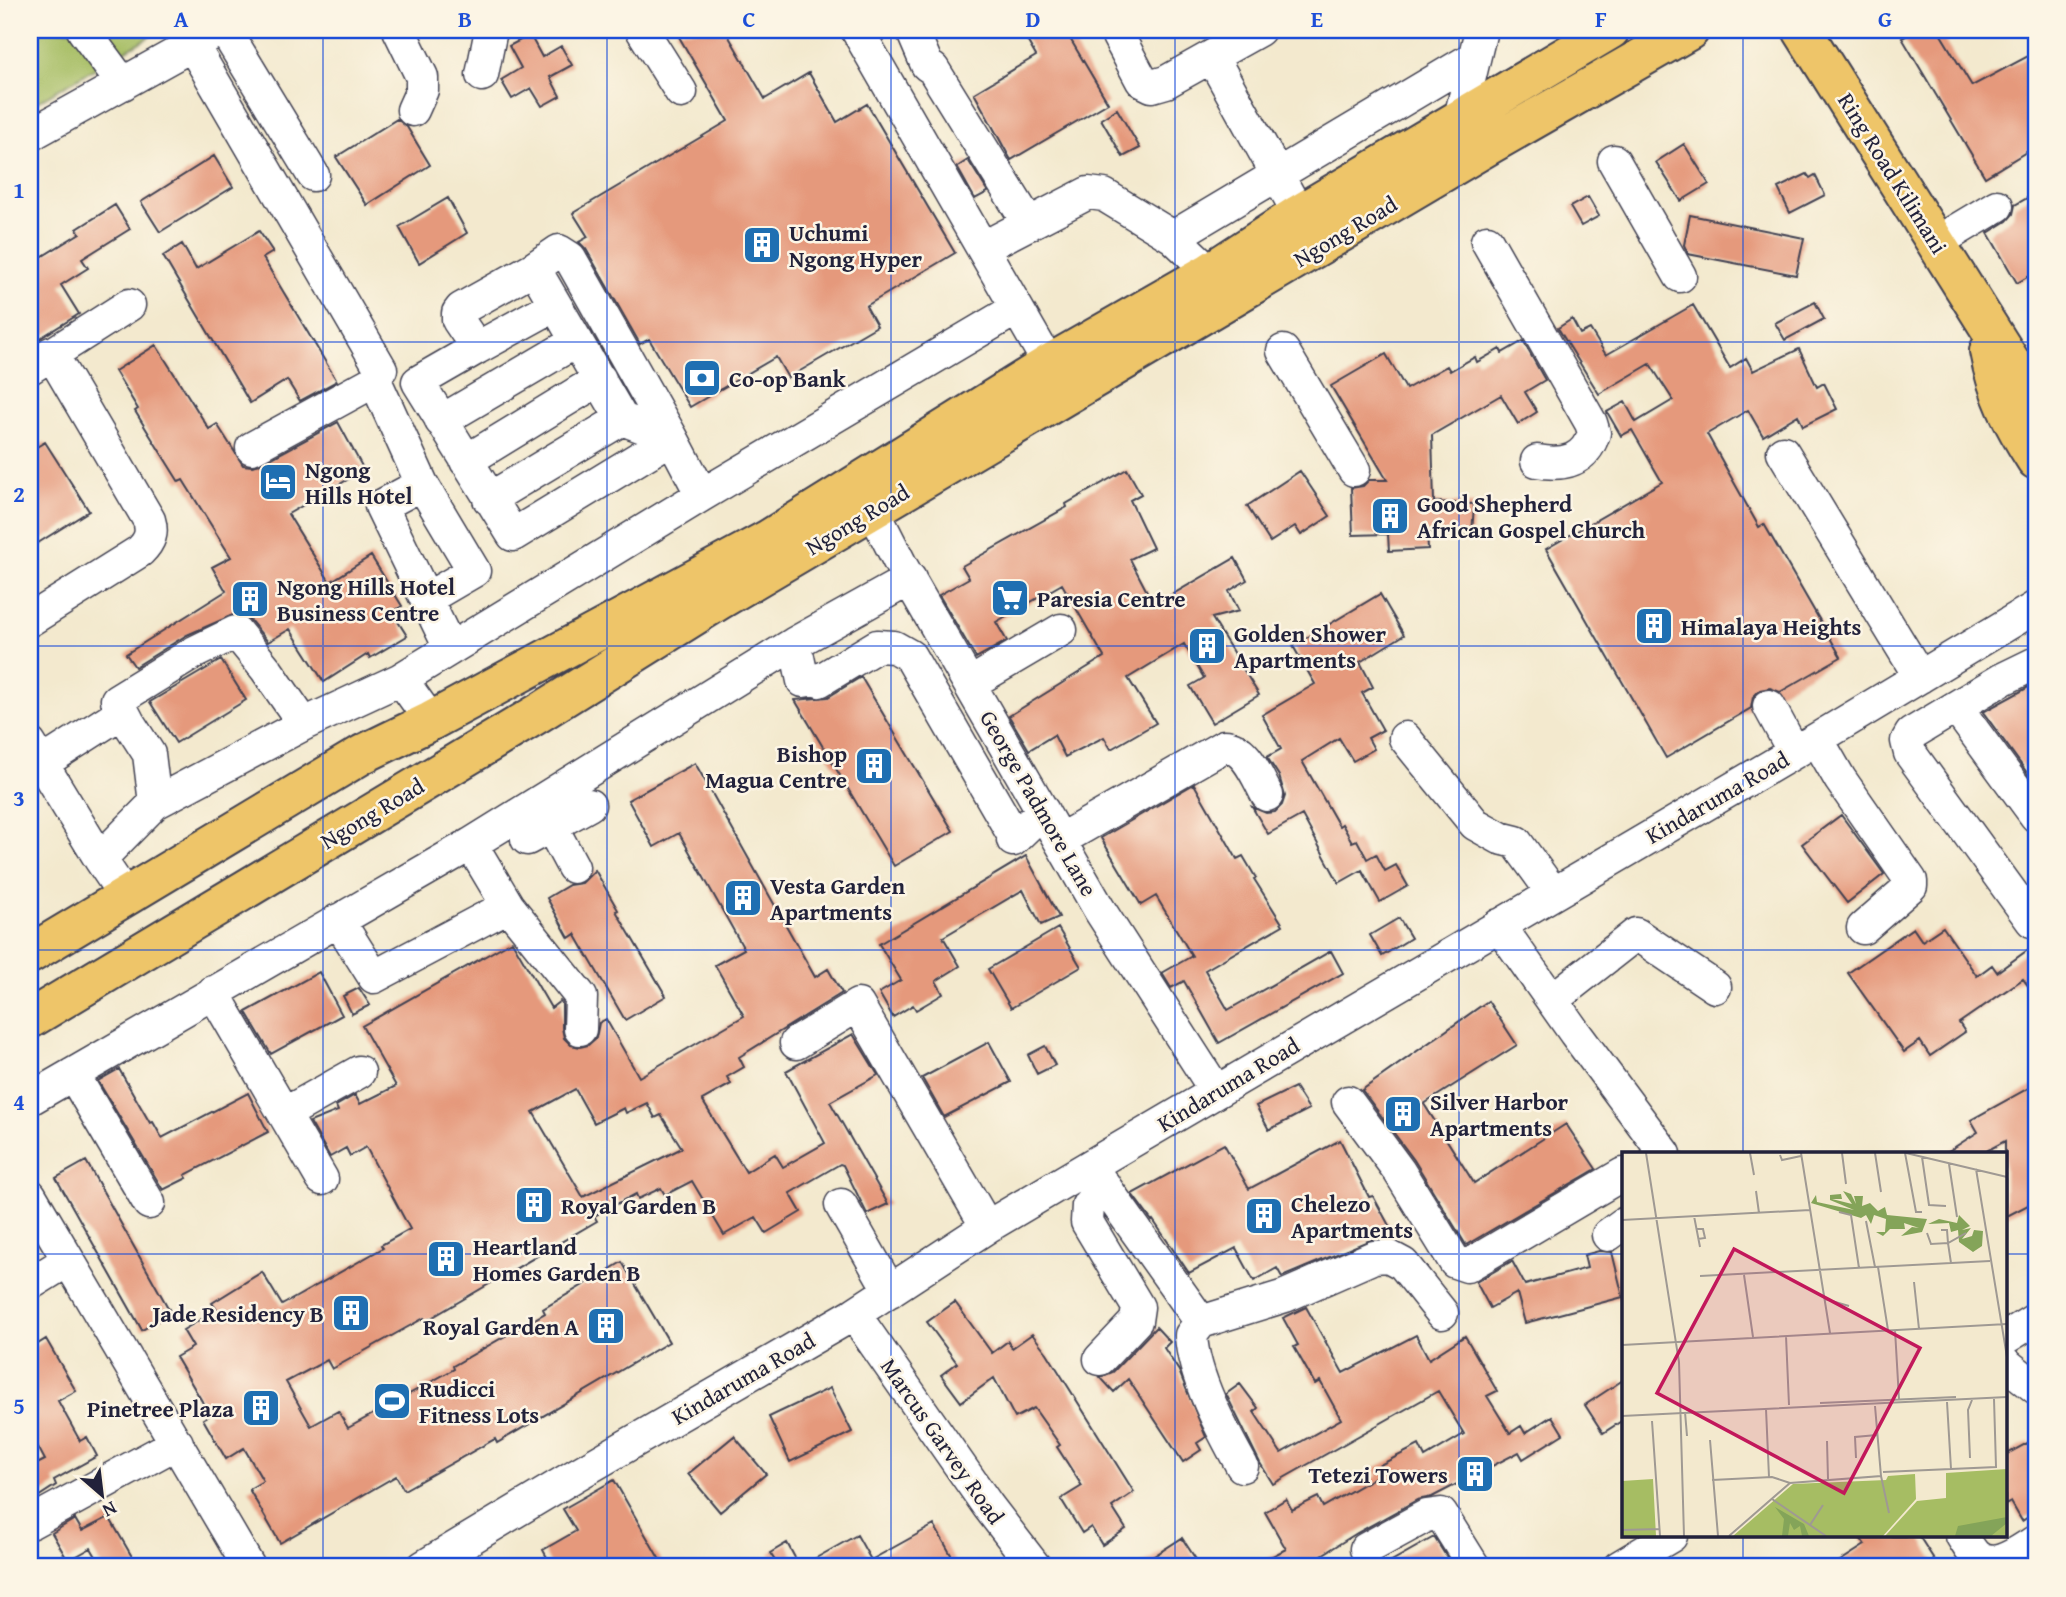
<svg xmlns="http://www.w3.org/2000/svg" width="2066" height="1597" font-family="'Gentium Book Plus',serif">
<rect width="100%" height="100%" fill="#fcf5e5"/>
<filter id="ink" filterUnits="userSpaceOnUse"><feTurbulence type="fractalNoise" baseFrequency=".0143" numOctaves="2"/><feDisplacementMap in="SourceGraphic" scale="14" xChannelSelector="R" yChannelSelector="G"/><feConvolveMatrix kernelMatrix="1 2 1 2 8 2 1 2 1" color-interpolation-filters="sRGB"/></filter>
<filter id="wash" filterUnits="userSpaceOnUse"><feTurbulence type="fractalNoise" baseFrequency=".00686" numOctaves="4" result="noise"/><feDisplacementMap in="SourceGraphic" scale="28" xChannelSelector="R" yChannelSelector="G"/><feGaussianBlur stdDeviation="1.57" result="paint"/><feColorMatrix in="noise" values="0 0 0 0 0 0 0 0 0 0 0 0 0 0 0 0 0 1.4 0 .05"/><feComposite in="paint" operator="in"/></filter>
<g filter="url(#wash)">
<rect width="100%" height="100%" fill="#f3e9ce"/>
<!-- green -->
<path fill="#a6bd63" stroke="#64704f" stroke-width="2" d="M30,30H161L30,106Z"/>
<g id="blocks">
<!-- building -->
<path fill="#e5997c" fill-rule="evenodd" d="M675,30H725L765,99L809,73L837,122L867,104L955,253L866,306L877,326L788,378L776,357L690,407L649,339L640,344L586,249L579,242L588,237L573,213L728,121Z
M1021,30H1065L1108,103L1011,160L974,93L1036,56Z
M1917,30H1938L1972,86L2030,55L2036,65V146L1985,177L1902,38Z
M530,35L542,57L561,46L572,65L550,77L560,96L542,106L531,88L512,99L501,80L521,68L509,46Z
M1117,109L1140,148L1123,157L1101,119Z
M397,119L407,127L430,165L367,205L336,157Z
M1684,144L1709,184L1681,201L1656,162Z
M214,156L233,187L160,232L141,202Z
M968,160L988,192L975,199L957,167Z
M1807,174L1810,178L1815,175L1825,195L1790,213L1778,188Z
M2036,193V272L2017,283L1988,233L2007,221L2013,214L2015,205Z
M1588,197L1599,216L1581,226L1570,207Z
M448,198L467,233L419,263L399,227Z
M115,205L130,229L82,259L88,268L61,285L79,314L37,340L30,328V317L39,312L30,297V264L80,233L77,229Z
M1690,215L1804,238L1796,275L1688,254L1684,245Z
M259,231L273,252L263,258L337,381L300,401L287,380L250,403L163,256L182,244L196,269Z
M1815,302L1824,319L1785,340L1775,323Z
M1693,305L1730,368L1746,358L1753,371L1799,349L1817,387L1824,383L1837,409L1803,426L1798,415L1763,436L1748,410L1707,434L1759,527L1764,524L1841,657L1780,692L1770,688L1760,690L1753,697L1751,708L1666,758L1546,549L1662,482L1632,430L1621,436L1607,412L1625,402L1636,422L1673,400L1650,364L1599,394L1558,328L1572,319L1580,334L1590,329L1606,355Z
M1523,341L1545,380L1525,392L1537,412L1518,424L1501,395L1432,435L1434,502L1474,504L1472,535L1427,532L1428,549L1389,551L1388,534L1353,535L1351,488L1363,486L1369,480H1387L1331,386L1386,354L1406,389L1447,366L1450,371L1475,357L1477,362L1500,349L1502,353Z
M156,345L209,429L217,424L243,465L252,466L261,464L338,422L364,470L288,514L330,582L371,556L402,606L392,612L407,636L370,658L368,654L324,682L290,629L268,642L250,620L243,615L235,614L187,635L135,667L126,654L226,591L212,567L231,557L183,480L179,482L151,437L135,411L138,409L115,371Z
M45,442L89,511L30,548V451Z
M1127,469L1141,494L1130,500L1153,548L1130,559L1154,605L1235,558L1247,580L1229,591L1239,611L1212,618L1259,695L1212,723L1190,686L1204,678L1184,644L1128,678L1156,723L1111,749L1104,737L1065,757L1054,735L1029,750L1009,716L1104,657L1062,584L996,622L1007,641L976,658L939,595L969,578L962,566L1067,507L1066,504Z
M1300,471L1330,516L1301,535L1295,526L1270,542L1247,506Z
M1380,594L1404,635L1360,662L1373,687L1362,693L1383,730L1368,738L1374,749L1353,761L1339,738L1302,761L1339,826L1342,824L1352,842L1357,840L1367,859L1376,854L1385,871L1396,865L1408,886L1380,902L1362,870L1339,883L1302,815L1268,834L1252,807L1266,813L1275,812L1282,805L1285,796L1279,776L1267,757L1281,749L1262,715L1315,684L1293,646Z
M221,660L246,700L176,743L150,702Z
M861,677L953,831L894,866L795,700L828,697Z
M2036,683V785L1983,712Z
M695,763L815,977L828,969L842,993L739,1057L744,1067L727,1077L731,1084L702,1100L746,1172L775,1154L783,1167L825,1143L786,1071L853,1034L878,1075L830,1102L888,1204L867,1214L843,1165L840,1164L790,1193L801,1212L766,1233L756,1217L724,1235L692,1181L665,1195L661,1188L638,1199L636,1194L594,1216L597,1221L426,1321L424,1318L332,1369L327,1360L286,1382L311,1426L338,1411L348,1428L454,1369L453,1366L545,1313L543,1309L622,1262L669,1342L497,1443L495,1439L404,1490L396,1476L280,1543L249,1489L263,1481L244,1448L226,1459L203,1419L210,1415L176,1357L193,1347L183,1330L217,1310L212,1303L262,1272L282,1305L383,1248L381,1245L410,1229L366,1147L350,1156L346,1148L330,1157L310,1122L338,1111L336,1106L355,1095L360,1104L396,1086L362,1026L512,941L551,1008L560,1001L562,1003V1028L564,1038L571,1045L580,1047L588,1045L596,1038L599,1023L606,1019L639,1077L744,1016L715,965L744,949L679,833L654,847L628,800ZM575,1089L594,1123L624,1108L626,1113L647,1103L655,1118L661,1115L682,1148L583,1197L533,1112Z
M1194,784L1237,859L1243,856L1256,878L1254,879L1283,925L1205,970L1228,1010L1331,951L1343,973L1219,1043L1184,981L1171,988L1162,973L1192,956L1156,896L1141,905L1101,838Z
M1841,815L1884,874L1847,903L1802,844Z
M1026,856L1059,917L1041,925L1023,890L943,937L960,966L936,981L943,994L916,1010L913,1005L893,1017L879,993L901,980L879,944Z
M595,870L618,910L616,911L666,996L625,1020L575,934L569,938L547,898L569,885L582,883Z
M1399,918L1411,938L1382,956L1370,935Z
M1943,927L1977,976L1992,965L1997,972L2036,944V997L2023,979L1959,1023L1965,1032L1930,1056L1920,1041L1904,1052L1848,973L1913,928L1922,941Z
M1058,928L1081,967L1011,1008L988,969Z
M319,972L342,1015L271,1054L246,1012Z
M359,988L370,1005L352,1014L343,996Z
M1488,1001L1517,1045L1424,1104L1474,1183L1566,1124L1596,1169L1466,1245L1414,1160L1362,1090Z
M989,1042L1011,1082L944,1117L922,1078Z
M1045,1046L1055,1065L1037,1074L1028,1055Z
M119,1069L150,1123L153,1122L162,1138L248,1093L268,1132L185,1175L187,1178L163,1190L98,1081Z
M2036,1084V1201L2005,1217V1141L1981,1154H1944L1978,1132L1971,1120Z
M1295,1087L1309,1109L1269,1130L1256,1106Z
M1340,1140L1369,1197L1373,1196L1392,1231L1282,1277L1277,1268L1254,1281L1236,1248L1189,1273L1153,1220L1152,1221L1132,1194L1224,1144L1249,1189Z
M86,1161L171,1313L142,1330L56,1178Z
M1599,1251L1612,1252L1623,1297L1525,1323L1517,1293L1490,1308L1476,1282L1512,1261L1525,1285L1587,1268L1584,1255Z
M955,1302L992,1353L1008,1341L1012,1348L1032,1334L1047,1353L1134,1492L1112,1507L1126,1529L1102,1545L1091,1527L1082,1533L1061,1499L1082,1486L1057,1447L1060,1445L1034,1408L1015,1418L994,1378L961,1402L941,1375L957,1363L927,1322Z
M1306,1307L1343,1373L1416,1335L1429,1359L1465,1336L1497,1391L1487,1396L1510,1433L1521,1426L1525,1433L1552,1416L1563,1434L1523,1459L1519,1452L1432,1497L1417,1500L1357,1533L1317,1558L1322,1567H1251L1286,1549L1265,1512L1286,1499L1292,1510L1318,1497L1323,1507L1377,1476L1374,1468L1419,1445L1425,1457L1464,1434L1438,1391L1273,1484L1260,1463L1226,1394L1240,1384L1258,1408L1254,1412L1281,1453L1341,1419L1320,1381L1315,1384L1294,1347L1298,1345L1283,1318Z
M1156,1327L1170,1342L1164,1348L1179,1371L1206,1437L1197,1443L1201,1450L1183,1462L1128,1379L1114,1392L1100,1377L1113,1372Z
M46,1339L76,1391L58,1401L80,1441L87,1437L97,1456L54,1480L56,1485L30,1502V1464L31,1467L45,1460L30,1432V1349Z
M1623,1380V1420L1603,1433L1585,1405Z
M830,1388L852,1432L790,1462L769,1417Z
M734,1436L766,1474L720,1512L688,1474Z
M2029,1442L2036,1455V1512L2022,1521L2011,1502L2005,1505V1455Z
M614,1480L664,1567H552L543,1550L576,1531L563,1509Z
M109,1517L138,1567H102L91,1548L68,1561L52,1533L75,1519L82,1531Z
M934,1525L958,1567H779L770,1553L787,1543L800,1567L857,1535L871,1560Z
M1859,1536H1919L1939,1567H1831L1865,1545Z
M1434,1537L1453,1567H1381Z
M1182,1538L1201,1567H1137Z"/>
</g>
</g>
<g filter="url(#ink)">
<use href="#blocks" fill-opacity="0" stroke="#414051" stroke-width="2"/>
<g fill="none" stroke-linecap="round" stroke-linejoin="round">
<defs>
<path id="minor" d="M83,30L123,84
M225,30L313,175
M399,30L422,77V90L413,110
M642,30L681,92
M857,30L1049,364
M912,30L927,65L933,69L1029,224
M1118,36L1142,81L1152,86L1166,82L1259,30
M193,46L381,369
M1212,57L1299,214
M482,75L491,30
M1460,118L1481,30
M30,135L219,30
M1614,161L1680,276
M1173,237L1473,58
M1487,241L1591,423L1594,433C1585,461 1564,466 1537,461
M1937,242L1997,206
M984,247L1088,193L1104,195L1173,237L1210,272
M534,268L559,251L570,258L672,438L513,535L418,382L477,348L458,320V313L461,309L534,268L622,419L672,438L702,495
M477,348L555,305
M1283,351L1354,470
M30,368L129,305
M441,421L577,341
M252,448L369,384L379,389L422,484
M1783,452L1920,677
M466,461L600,379
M489,499L622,419
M873,510L902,567L1099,909L1216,1091
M426,599L474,571L422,484L381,506L450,648
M30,620L140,551C150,541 153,533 149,520L51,353
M795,643L803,681L815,679L819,681L877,646L894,647L910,656L1014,836L1013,840L1043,811
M2036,663L2001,680L1911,734L1907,741L1910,753L2032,921H2036
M401,679L431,721
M971,683L1061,630
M1769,706L1794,752
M1956,707L2036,816
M1405,738L1475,824L1500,838L1516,842L1553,893
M1817,739L1840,779L1911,881V886L1863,928
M30,744L100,859L125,896
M41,764L122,712
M155,803L149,754L129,723L117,700L195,652L236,632L266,669L304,724
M540,807L551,826L589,805
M527,839L551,826L573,867
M1060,840L1224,746C1246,746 1257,777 1267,795
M471,844L508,906L581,997L580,1029
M100,859L155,803L304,724L401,679L702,495L1016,309
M338,920L374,977L508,906
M1499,925L1575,1033L1665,1154
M213,992L322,1179
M1552,1000L1636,934L1715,987
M796,1043L858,1005L987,1227
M73,1074L149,1203
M30,1099L471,844L795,643L910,579
M1348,1102L1399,1171L1455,1262L1467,1266L1623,1174
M284,1114L359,1072
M1090,1166L1201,1322L1285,1296L1374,1257L1388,1256L1403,1264L1442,1313
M30,1195L249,1567
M841,1205L890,1291
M1608,1235L1623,1224
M30,1284L67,1261
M854,1314L988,1506L1035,1567
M1201,1322L1191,1335C1193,1376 1222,1430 1242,1466
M2005,1338L2036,1319
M1100,1359L1136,1321L1138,1307L1087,1222L1088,1205L1104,1185
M2005,1363L2036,1388
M30,1523L177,1443
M1962,1536C1966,1542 1970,1550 1975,1555C1994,1573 2019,1551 2036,1541
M1366,1549L1426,1516L1441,1514L1474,1567
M423,1567L576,1475L854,1314L987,1227L1090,1166L1817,739L2036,607
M1619,1567L1671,1536"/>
<path id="major" d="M1802,30L2036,402
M1989,351C1997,394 2012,423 2036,460
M30,954L363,754L431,721L767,540L1049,364L1210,272L1299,214L1610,30
M30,1019L539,713L718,601L1491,144L1690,30"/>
</defs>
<!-- minor casing -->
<use href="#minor" stroke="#414051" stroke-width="35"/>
<!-- major casing -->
<use href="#major" stroke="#414051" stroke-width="42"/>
<!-- minor -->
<use href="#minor" stroke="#fff" stroke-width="32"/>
<!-- major -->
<use href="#major" stroke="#eec569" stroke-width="38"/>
</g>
</g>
<!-- grid -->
<path fill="none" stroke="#1d4ed8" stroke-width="2" stroke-opacity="0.55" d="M323,30V1567M607,30V1567M891,30V1567M1175,30V1567M1459,30V1567M1743,30V1154M30,342H2036M30,646H2036M30,950H2036M30,1254H1623M2005,1254H2036M1743,1536V1567"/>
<!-- icons -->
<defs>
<symbol id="building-square" viewBox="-11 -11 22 22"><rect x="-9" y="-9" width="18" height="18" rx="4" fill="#1f6fb2" stroke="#fcf5e5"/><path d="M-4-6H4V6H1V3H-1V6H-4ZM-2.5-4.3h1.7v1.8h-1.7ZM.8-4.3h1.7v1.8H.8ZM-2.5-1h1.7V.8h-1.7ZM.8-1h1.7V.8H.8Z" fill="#fff"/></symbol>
<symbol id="bank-square" viewBox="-11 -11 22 22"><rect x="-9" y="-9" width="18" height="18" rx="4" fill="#1f6fb2" stroke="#fcf5e5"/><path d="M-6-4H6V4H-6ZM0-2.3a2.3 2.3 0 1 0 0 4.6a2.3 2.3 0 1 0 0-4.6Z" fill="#fff"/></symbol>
<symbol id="hotel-square" viewBox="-11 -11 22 22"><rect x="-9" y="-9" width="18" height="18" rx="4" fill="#1f6fb2" stroke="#fcf5e5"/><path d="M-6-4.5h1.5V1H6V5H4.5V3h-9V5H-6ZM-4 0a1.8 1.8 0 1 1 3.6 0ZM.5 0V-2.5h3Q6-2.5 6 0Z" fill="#fff"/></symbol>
<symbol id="supermarket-square" viewBox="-11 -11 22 22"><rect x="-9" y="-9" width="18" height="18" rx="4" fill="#1f6fb2" stroke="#fcf5e5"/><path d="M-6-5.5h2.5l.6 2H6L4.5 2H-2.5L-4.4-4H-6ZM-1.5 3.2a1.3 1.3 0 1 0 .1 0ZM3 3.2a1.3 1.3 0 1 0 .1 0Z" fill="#fff"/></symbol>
<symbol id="stadium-square" viewBox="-11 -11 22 22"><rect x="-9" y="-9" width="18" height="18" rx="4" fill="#1f6fb2" stroke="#fcf5e5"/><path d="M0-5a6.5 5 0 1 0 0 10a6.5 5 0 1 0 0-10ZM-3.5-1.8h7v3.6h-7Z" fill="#fff"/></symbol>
</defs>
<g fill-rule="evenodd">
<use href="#building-square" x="740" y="223" width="44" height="44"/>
<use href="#bank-square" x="680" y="356" width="44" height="44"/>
<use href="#hotel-square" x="256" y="460" width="44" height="44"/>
<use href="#building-square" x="1368" y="494" width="44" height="44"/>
<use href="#supermarket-square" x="988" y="576" width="44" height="44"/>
<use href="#building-square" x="228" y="577" width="44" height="44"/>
<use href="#building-square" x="1632" y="604" width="44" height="44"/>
<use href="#building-square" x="1185" y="624" width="44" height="44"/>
<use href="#building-square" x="852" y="744" width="44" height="44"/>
<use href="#building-square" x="721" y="876" width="44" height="44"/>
<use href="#building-square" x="1381" y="1092" width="44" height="44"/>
<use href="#building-square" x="512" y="1183" width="44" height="44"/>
<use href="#building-square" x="1242" y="1194" width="44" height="44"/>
<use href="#building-square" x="424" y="1237" width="44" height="44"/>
<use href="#building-square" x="329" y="1291" width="44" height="44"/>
<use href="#building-square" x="584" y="1304" width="44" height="44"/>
<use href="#stadium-square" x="370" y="1379" width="44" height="44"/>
<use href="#building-square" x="239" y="1386" width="44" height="44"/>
<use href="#building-square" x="1453" y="1452" width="44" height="44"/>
</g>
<g text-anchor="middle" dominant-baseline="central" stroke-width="5" stroke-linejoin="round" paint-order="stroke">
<!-- street labels -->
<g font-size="23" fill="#22223b" stroke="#fcf5e5">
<text transform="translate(1893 173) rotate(58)">Ring Road Kilimani</text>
<text transform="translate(1345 231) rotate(-31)">Ngong Road</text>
<text transform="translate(857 519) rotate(-31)">Ngong Road</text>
<text transform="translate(1717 797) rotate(-30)">Kindaruma Road</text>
<text transform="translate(1039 803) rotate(60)">George Padmore Lane</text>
<text transform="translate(372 813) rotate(-31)">Ngong Road</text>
<text transform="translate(1228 1084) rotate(-31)">Kindaruma Road</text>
<text transform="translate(743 1378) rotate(-30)">Kindaruma Road</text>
<text transform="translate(943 1441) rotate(55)">Marcus Garvey Road</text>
</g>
<!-- poi labels -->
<g font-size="23" font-weight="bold" fill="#22223b" stroke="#fcf5e5" text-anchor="start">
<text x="789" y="232">Uchumi<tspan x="789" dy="26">Ngong Hyper</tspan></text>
<text x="729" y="378">Co-op Bank</text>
<text x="305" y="469">Ngong<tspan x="305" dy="26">Hills Hotel</tspan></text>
<text x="1417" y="503">Good Shepherd<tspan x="1417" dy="26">African Gospel Church</tspan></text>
<text x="277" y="586">Ngong Hills Hotel<tspan x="277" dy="26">Business Centre</tspan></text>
<text x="1037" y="598">Paresia Centre</text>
<text x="1681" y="626">Himalaya Heights</text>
<text x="1234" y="633">Golden Shower<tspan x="1234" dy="26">Apartments</tspan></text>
<text x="847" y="753" text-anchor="end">Bishop<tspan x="847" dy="26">Magua Centre</tspan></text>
<text x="770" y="885">Vesta Garden<tspan x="770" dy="26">Apartments</tspan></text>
<text x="1430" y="1101">Silver Harbor<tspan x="1430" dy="26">Apartments</tspan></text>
<text x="1291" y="1203">Chelezo<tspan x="1291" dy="26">Apartments</tspan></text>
<text x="561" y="1205">Royal Garden B</text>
<text x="473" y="1246">Heartland<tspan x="473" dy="26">Homes Garden B</tspan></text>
<text x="324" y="1313" text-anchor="end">Jade Residency B</text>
<text x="579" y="1326" text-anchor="end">Royal Garden A</text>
<text x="419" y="1388">Rudicci<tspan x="419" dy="26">Fitness Lots</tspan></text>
<text x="234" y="1408" text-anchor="end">Pinetree Plaza</text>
<text x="1448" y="1474" text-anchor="end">Tetezi Towers</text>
</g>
</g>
<!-- overview -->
<g transform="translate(1622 1152)">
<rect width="385" height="385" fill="#f3e9ce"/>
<path d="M385,317V384H263L295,349L324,346V321ZM293,322L294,347L261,384H111L171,332L264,328L266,324ZM31,327L34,384H0V329Z" fill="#a6bd63"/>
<path d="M221,39L229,42L234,52L232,44H241L240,54L248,51L256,59L263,55L265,63L305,67L300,80L279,84L290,75L297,76L282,71L283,77H268L261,84L254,80H263L264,67L252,63L249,72L244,63L239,66L189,51L194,43L195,50L232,58L208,48V43L219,42L220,47H210L230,52ZM337,63L348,74L340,78L349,76L340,87L350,84L352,78L361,79L360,94L351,100L337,90L336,78L329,80L327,71L306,72L317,67L335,71ZM153,355L182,372L187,384H180L178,374L172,378L168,371L166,384H160L162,367ZM385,365V371L369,384H333L336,374Z" fill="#84a459"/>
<path fill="none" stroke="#9f9993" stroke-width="2" d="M24,1L57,210L62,384M128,1L132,23M179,1L208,181M220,1L224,32M253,1L259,40M283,1L294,60H300M284,1L385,25M158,3L160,8L179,4M300,5L307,53L324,54M327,12L335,65M354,17L385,205M134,39L137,61M217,60L229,63L237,116M72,64L78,95M0,68L188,58M244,69L253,115M74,77H81L83,86L76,87M319,78H325L326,91L344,81M305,81L309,92L326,91L329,111M256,115L266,178M122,123L131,185M78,124L368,109M292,130L297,177M203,147L227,154M273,178L277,247M164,184L167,253M0,193L385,172M325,250L329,317M198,251L334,245M144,257L147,325M63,260L65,284M0,264L385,245M30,269L38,384M88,288L96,384M205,289L206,327M234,306L233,285L255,283M348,306L346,258L350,248M261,320L374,315L372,247M259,324L267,361M90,328L150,325L168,331M150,347L204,384M188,373L201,353M0,378L38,377M107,384L168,331L259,324L253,254"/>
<path fill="#c2185b" fill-opacity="0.15" stroke="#c2185b" stroke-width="3.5" d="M112,97L298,196L222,341L35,241Z"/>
<rect width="385" height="385" fill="none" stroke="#22223b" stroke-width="3.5"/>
</g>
<!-- margin -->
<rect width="2066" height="1597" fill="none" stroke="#fcf5e5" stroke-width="77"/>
<!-- north arrow -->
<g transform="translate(102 1495) rotate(152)" stroke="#fcf5e5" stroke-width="5" paint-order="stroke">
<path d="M0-5L12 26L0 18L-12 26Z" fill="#22223b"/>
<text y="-10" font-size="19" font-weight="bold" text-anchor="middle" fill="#22223b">N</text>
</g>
<rect x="38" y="38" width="1990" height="1520" fill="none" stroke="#1d4ed8" stroke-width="2.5"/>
<g font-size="23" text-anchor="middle" font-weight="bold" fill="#1d4ed8">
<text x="181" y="27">A</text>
<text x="465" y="27">B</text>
<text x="749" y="27">C</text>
<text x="1033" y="27">D</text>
<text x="1317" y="27">E</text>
<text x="1601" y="27">F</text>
<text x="1885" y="27">G</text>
<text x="19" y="198">1</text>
<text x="19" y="502">2</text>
<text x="19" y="806">3</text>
<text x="19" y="1110">4</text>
<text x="19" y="1414">5</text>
</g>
</svg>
